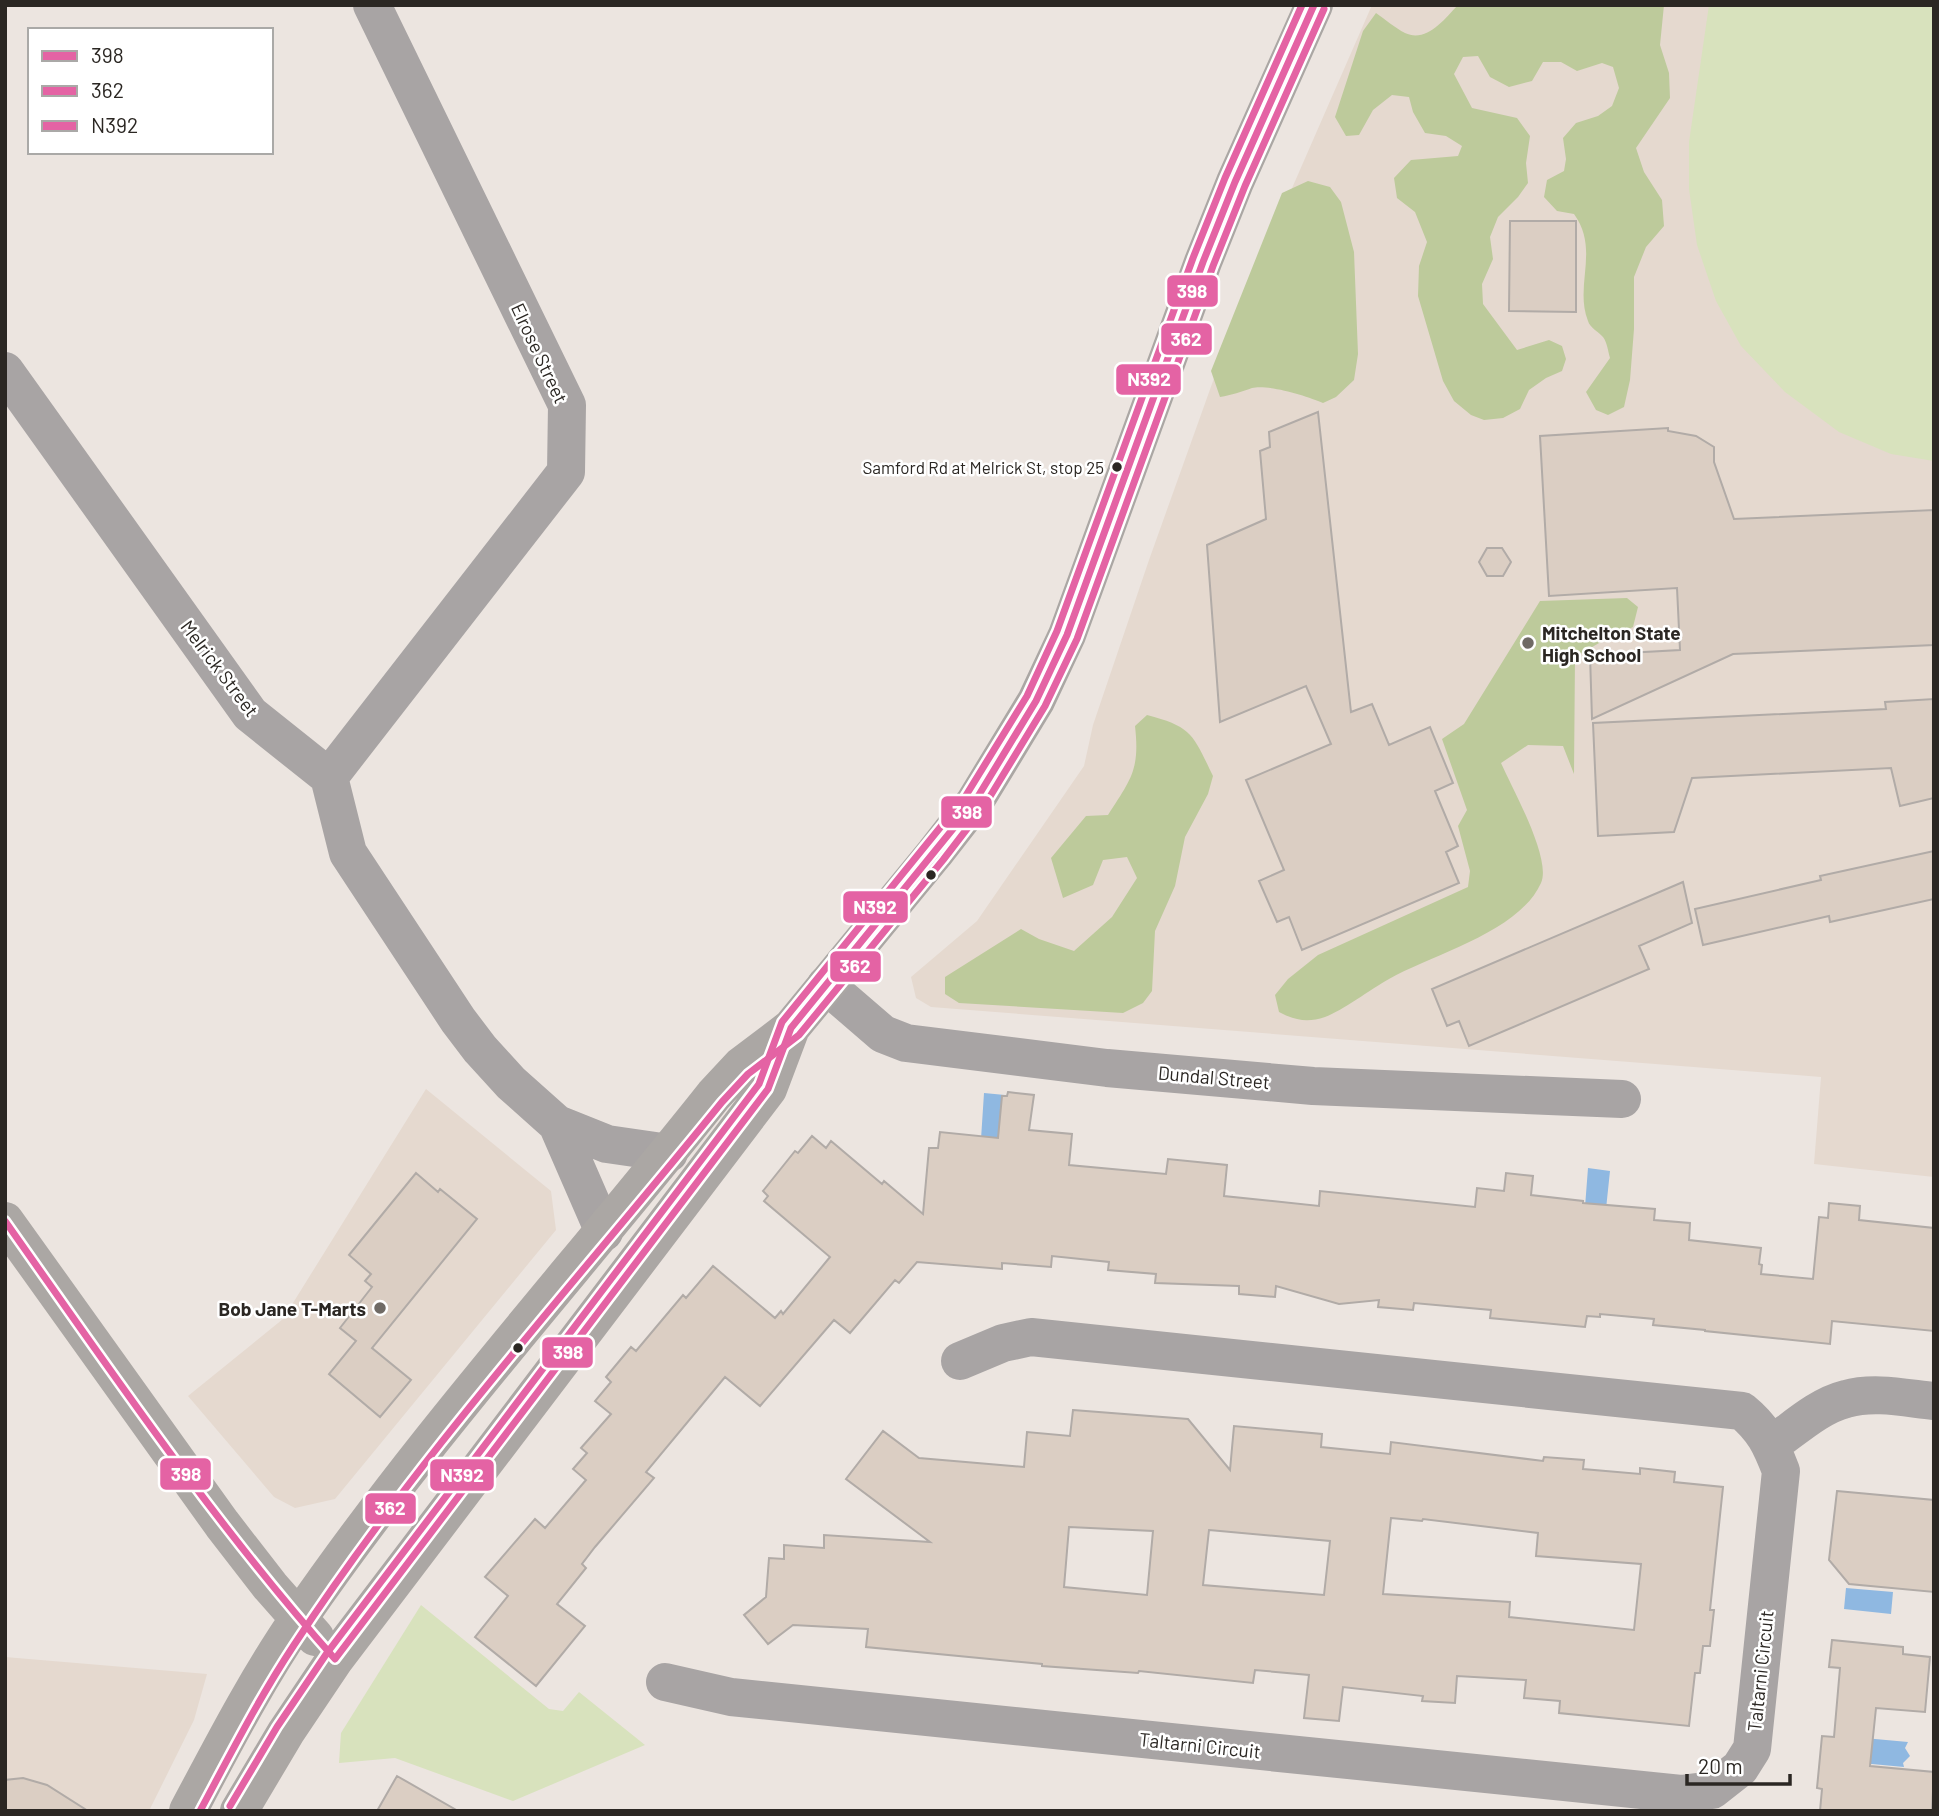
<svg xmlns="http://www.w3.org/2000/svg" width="1939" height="1816" font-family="Barlow,sans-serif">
<rect width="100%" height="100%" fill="#ece5e0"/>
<!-- built -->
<path fill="#e5d9cf" d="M1372,5H1934V1177L1814,1164L1821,1077L931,1007L916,998L911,977L977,921L1084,766L1093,725L1149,560L1237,314Z
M426,1089L551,1191L556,1230L335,1499L295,1508L274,1497L188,1396L283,1319Z
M5,1657L207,1674L194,1720L149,1811H5Z"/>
<!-- green -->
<path fill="#d8e2bd" d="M1709,5H1934V461L1891,454L1839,432L1785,392L1741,346L1716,301L1697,245L1689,189V142Z
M421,1605L549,1709L563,1711L579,1692L645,1745L513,1801L395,1758L339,1763L341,1733Z"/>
<!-- forest -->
<path fill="#bdca9b" d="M1481,5H1664L1660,45L1669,73L1670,98L1636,148L1644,172L1662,200L1664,226L1646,247L1634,277V329L1630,380L1624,407L1608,415L1596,410L1586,392L1610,358C1608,351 1607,342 1603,337C1598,331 1590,328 1588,321C1574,285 1600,250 1574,214L1557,211L1544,197L1547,180L1564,171L1566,159L1563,138L1576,123L1598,116L1612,106L1619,88L1613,67L1602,63L1577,71L1561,62H1543L1532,81L1509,87L1490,77L1478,56L1463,57L1454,74L1472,108L1517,118L1530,136L1526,163L1528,183L1518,197L1498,217L1490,237L1493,259L1482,284L1483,304L1517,350L1549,340L1562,346L1566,359L1562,371L1546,378L1529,390L1520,409L1503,418L1484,420L1471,415L1454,401L1443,381L1418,296L1419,266L1427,242L1415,212L1397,198L1394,178L1411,160L1458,156L1462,146L1446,136L1425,133L1413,112L1409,97L1392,95L1373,110L1359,135L1346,136L1335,117L1363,31L1376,13C1385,19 1395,28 1405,33C1426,43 1444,20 1457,6Z
M1308,181L1330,187L1341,202L1354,252L1358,354L1354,380L1336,397L1323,403C1307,396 1268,384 1252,388C1241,392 1232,395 1220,397L1211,371L1282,193Z
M1627,598L1638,607L1633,627L1606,639L1575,657L1574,774L1563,746L1528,745L1501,763C1512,788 1552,859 1541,883C1519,932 1434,954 1389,979C1371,989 1342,1011 1325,1017C1307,1023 1294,1020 1279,1012L1275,995L1288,979L1318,955L1468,887L1470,871L1458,826L1467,810L1442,739L1464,724L1540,601Z
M1147,715C1193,727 1193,735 1213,776L1208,794L1185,837L1175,886L1155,931L1152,991L1143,1003L1123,1013L959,1003L945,994V977L1021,929L1039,939L1074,951L1112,917L1137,878L1127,857L1103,860L1093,885L1063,898L1051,858L1086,816L1108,815C1131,779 1140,770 1135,726Z"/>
<!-- water -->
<path fill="#8fb8e1" d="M984,1093L1005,1095L1001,1140L981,1139Z
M1588,1168L1610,1171L1606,1209L1585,1207Z
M1846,1588L1893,1592L1891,1614L1844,1609Z
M1864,1738L1908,1742L1905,1748L1910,1756L1903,1763L1904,1767L1861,1763Z"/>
<!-- building -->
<path fill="#dbcec3" stroke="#b1aba7" stroke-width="2" fill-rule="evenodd" d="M1510,221H1576V312L1509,311Z
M1318,412L1351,712L1372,704L1389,745L1430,727L1453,783L1435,791L1458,846L1446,852L1459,883L1302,950L1289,917L1277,922L1259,881L1284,870L1246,780L1331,744L1306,686L1220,722L1207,545L1266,519L1260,451L1270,447L1269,432Z
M1668,428V431L1696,436L1714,447V462L1734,519L1934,510V645L1733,654L1592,719L1590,655L1680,650L1677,588L1549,596L1540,436Z
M1487,548H1502L1511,562L1503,576H1487L1479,562Z
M1934,699V798L1900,806L1891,768L1692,778L1674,832L1598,836L1593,723L1886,709L1885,702Z
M1934,851V899L1830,922L1829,916L1703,945L1695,909L1821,880L1820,876Z
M1683,882L1692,923L1639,946L1649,969L1469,1046L1459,1021L1447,1026L1432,989Z
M1008,1092L1034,1095L1029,1130L1072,1134L1069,1165L1166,1174L1168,1159L1227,1165L1224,1196L1319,1206L1320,1191L1475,1207L1477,1188L1504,1191L1506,1173L1533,1176L1531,1195L1583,1201V1203L1655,1209L1654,1220L1690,1223L1689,1240L1761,1248L1759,1264L1762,1265L1761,1274L1813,1279L1819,1217L1828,1218L1829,1203L1860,1206L1859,1220L1934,1228V1331L1832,1321L1830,1344L1705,1331V1330L1653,1325L1654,1319L1600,1314V1317L1587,1316L1585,1327L1490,1318L1491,1310L1414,1303L1413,1310L1378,1307L1379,1300L1339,1304L1276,1286L1275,1297L1239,1294V1286L1155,1283L1156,1274L1108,1270L1109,1262L1052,1256L1051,1267L1002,1263V1269L917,1262L899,1283L895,1280L850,1333L834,1320L760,1406L725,1377L646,1472L654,1478L595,1547L582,1564L586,1568L557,1604L585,1626L536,1686L475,1637L508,1596L485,1577L535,1519L545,1528L586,1480L573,1469L587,1453L581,1448L611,1414L595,1401L611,1382L606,1377L631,1347L636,1351L683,1295L686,1298L713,1266L775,1318L781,1311L783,1314L830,1257L764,1201L768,1196L763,1191L795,1151L798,1153L812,1136L826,1148L831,1141L882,1184L884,1181L923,1214L929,1148H938L940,1132L998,1138L1002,1096H1007Z
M416,1173L438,1192L440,1189L477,1219L372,1348L411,1380L380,1417L329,1374L356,1341L340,1328L372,1287L365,1281L371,1274L349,1255Z
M1073,1410L1188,1419L1230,1470L1234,1426L1322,1434L1321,1447L1390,1454L1391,1442L1543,1461L1544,1457L1584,1460L1583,1469L1640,1474V1468L1675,1472L1674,1482L1723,1487L1710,1610H1714L1710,1646H1703L1700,1673H1695L1689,1726L1559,1713L1560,1701L1524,1698L1526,1680L1457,1676L1455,1703L1422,1701L1423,1696L1343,1687L1339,1721L1304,1718L1309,1675L1255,1670L1253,1683L1139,1671L1138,1673L1042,1666V1664L866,1647L868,1629L793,1625L768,1644L744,1615L766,1597L769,1558L784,1559V1545L824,1548V1535L930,1542L846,1479L883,1431L919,1458L1024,1467L1027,1432L1070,1436ZM1391,1518L1422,1521L1423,1519L1538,1533L1536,1556L1641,1564L1634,1630L1509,1617L1510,1602L1383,1594ZM1069,1527L1153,1531L1147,1595L1064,1587ZM1209,1530L1330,1541L1324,1595L1203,1585Z
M1837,1491L1934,1500V1592L1849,1584L1829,1560Z
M1832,1640L1903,1647V1654L1930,1657L1925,1712L1876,1708L1870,1766L1934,1772L1932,1811H1820L1822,1789L1817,1788L1822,1736L1834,1737L1840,1668L1829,1667Z
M397,1776L458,1811H377Z
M23,1778L47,1785L88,1811H5V1780Z"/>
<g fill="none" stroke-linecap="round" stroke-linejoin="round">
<!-- minor -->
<path stroke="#a8a4a4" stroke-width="38" d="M5,371L250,714L329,777L348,853L458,1020L480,1049L511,1083L557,1124L607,1144L669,1153
M329,777L566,472L567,405L372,5
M826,985L883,1034L906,1043L1107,1068L1313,1086L1622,1099
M557,1124L604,1232
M1771,1445C1794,1429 1818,1406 1846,1399C1874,1391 1905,1398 1934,1401
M665,1682L731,1697L1681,1794L1712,1790L1740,1768L1752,1749L1781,1471C1771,1445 1764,1429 1742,1411L1031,1337L1003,1343L960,1361"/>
<!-- primary -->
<path stroke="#aba7a4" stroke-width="38" d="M5,1221L222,1524L270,1586L315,1637
M188,1811C223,1745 257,1679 299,1618C425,1435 576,1269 714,1095L741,1066L791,1028L935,853L974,803L1036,701L1067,635L1203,262L1235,182L1314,5
M239,1811L286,1732L335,1659L768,1089L791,1028"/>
<defs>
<path id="bus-1" d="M5,1221C111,1371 213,1522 335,1659L768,1089L791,1028L974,803L1036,701L1067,635L1203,262L1235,182L1314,5"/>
<path id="bus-2" d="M200,1811C230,1755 259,1698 294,1645C419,1454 578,1280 722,1102L748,1074L799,1035L943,860L983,808L1045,706L1077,639L1213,266L1245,186L1324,9"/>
<path id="bus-3" d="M230,1806L277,1727L327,1653L759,1084L782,1022L965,797L1027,696L1057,631L1193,258L1225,178L1302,5"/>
</defs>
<!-- bus-1 casing -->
<use href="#bus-1" stroke="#fff" stroke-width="12"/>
<!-- bus-2 casing -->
<use href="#bus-2" stroke="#fff" stroke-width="12"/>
<!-- bus-3 casing -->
<use href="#bus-3" stroke="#fff" stroke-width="12"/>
<!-- bus-1 -->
<use href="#bus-1" stroke="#e463a4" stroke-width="7"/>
<!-- bus-2 -->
<use href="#bus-2" stroke="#e463a4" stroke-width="7"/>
<!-- bus-3 -->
<use href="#bus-3" stroke="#e463a4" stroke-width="7"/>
</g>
<!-- markers -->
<g fill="#2b2723" stroke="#fff" stroke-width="2.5">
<circle cx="1117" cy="467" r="6"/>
<circle cx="931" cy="875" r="6"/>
<circle cx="518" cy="1348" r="6"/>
</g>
<g fill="#6f6a65" stroke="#fff" stroke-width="2.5">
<circle cx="1528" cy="643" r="7"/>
<circle cx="380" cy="1308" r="7"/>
</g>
<g text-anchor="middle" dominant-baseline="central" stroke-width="5" stroke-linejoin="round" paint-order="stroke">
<!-- bus labels -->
<g font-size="17" fill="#2b2723" stroke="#fff" text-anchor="end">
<text x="1104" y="467">Samford Rd at Melrick St, stop 25</text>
</g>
<!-- street labels -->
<g font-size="19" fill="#2b2723" stroke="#fff">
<text transform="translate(540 353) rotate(65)">Elrose Street</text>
<text transform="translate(220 668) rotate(53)">Melrick Street</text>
<text transform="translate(1214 1077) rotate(5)">Dundal Street</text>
<text transform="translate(1760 1671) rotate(-84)">Taltarni Circuit</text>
<text transform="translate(1200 1745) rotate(6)">Taltarni Circuit</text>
</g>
<!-- poi labels -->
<g font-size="19" font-weight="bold" fill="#2b2723" stroke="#fff" text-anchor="start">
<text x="1542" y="632">Mitchelton State<tspan x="1542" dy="22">High School</tspan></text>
<text x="366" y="1308" text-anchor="end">Bob Jane T-Marts</text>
</g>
</g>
<g stroke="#fff" stroke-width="2.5">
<rect x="1166" y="274" width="53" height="34" rx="7" fill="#e463a4"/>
<rect x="1160" y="322" width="53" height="34" rx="7" fill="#e463a4"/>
<rect x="1115" y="363" width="67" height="33" rx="7" fill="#e463a4"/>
<rect x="940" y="795" width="53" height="34" rx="7" fill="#e463a4"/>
<rect x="842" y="890" width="67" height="34" rx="7" fill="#e463a4"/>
<rect x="829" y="950" width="53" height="33" rx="7" fill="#e463a4"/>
<rect x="541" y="1336" width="53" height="33" rx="7" fill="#e463a4"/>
<rect x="159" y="1457" width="53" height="34" rx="7" fill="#e463a4"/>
<rect x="429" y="1458" width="66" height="34" rx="7" fill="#e463a4"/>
<rect x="364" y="1492" width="53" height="33" rx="7" fill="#e463a4"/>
</g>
<g font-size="19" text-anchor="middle" font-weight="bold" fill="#fff">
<text x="1192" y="298">398</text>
<text x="1186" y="346">362</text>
<text x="1149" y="386">N392</text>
<text x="967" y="819">398</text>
<text x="875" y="914">N392</text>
<text x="855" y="973">362</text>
<text x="568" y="1359">398</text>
<text x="186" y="1481">398</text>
<text x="462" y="1482">N392</text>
<text x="390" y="1515">362</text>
</g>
<!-- border -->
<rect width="1939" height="1816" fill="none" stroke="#2b2723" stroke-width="14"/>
<!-- legend -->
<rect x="28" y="28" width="245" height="126" fill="#ffffff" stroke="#aaa9a7" stroke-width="2"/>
<rect x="42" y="51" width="35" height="10" fill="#e463a4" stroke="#aaa9a7" stroke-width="2"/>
<text x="91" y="63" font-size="21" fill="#2b2723">398</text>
<rect x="42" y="86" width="35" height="10" fill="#e463a4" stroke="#aaa9a7" stroke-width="2"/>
<text x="91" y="98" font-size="21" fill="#2b2723">362</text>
<rect x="42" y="121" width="35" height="10" fill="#e463a4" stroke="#aaa9a7" stroke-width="2"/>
<text x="91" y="133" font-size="21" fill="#2b2723">N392</text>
<!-- scale -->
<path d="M1687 1774v10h103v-10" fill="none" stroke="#2b2723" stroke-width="3.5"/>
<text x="1698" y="1774" font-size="21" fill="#2b2723" stroke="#ffffff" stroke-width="5" paint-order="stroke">20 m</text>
</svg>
